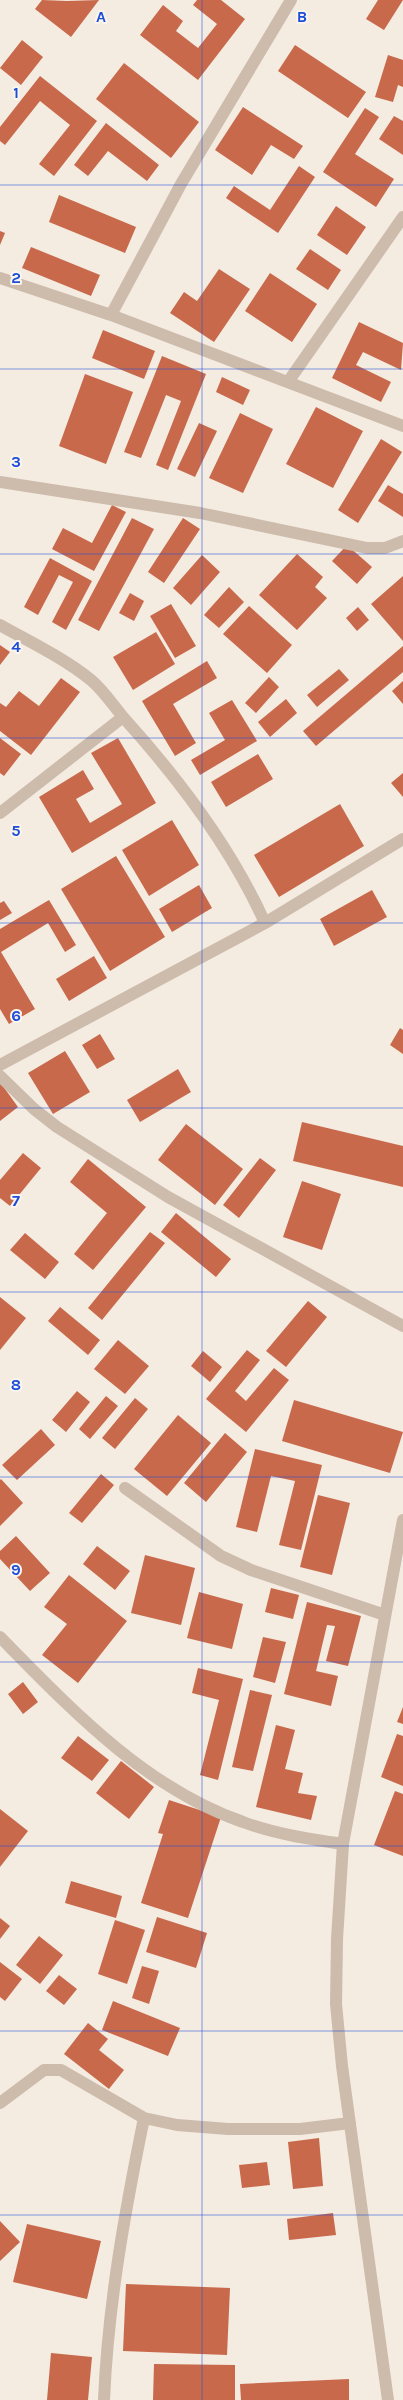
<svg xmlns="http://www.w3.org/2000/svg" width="403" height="2400" font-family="Karla,sans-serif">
<rect width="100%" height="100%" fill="#f4ebe1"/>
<!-- building -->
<path fill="#c8694b" d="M42,0L67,1L99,0L71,37L35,9Z
M197,0H221L245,19L198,80L140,35L163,5L183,21L176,31L198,48L217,24L193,5Z
M378,0H403L384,30L366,19Z
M22,40L43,57L21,85L0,68Z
M295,45L366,92L348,118L278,71Z
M388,55L403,60V87L398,85L393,102L375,97Z
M124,63L199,122L171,158L96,99Z
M40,76L97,121L54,176L39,164L70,125L40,101L5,145L0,141V127Z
M243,107L303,146L294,159L271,145L252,175L215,150Z
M365,108L379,117L355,154L394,179L376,207L323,172Z
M394,116L403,121V155L379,139Z
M106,123L159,165L147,181L108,151L88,176L74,165Z
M299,166L315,177L278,233L226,198L234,186L270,210Z
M59,195L136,227L125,253L49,222Z
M336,206L366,227L347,255L317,235Z
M0,231L5,233L0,245Z
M31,247L100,275L91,296L22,268Z
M310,249L341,270L328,290L296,269Z
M219,269L250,289L214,342L170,313L184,292L197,301Z
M270,273L317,304L292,342L245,311Z
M359,322L403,343L401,370L363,352L356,365L391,382L381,402L332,378Z
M103,330L155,351L144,379L92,358Z
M162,356L206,374L168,470L156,465L181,401L166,395L141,458L124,452Z
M85,374L133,392L106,464L59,446Z
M222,377L250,390L243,405L216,392Z
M316,407L363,431L333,488L286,464Z
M240,413L273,429L243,493L209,478Z
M199,423L217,431L195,477L177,469Z
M381,439L402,452L358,523L338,510Z
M388,485L403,494V517L378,501Z
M112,505L126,512L94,571L52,549L63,528L92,543Z
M132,518L154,529L99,631L78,620Z
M183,518L200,529L164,583L148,572Z
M347,545L372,567L357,584L332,561Z
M297,554L323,577L315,587L327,598L297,630L259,595Z
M202,555L220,572L191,605L173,588Z
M50,558L92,581L66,630L52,622L73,582L59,575L38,615L24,607Z
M403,576V641L371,604Z
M229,587L244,602L219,628L204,615Z
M130,593L144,601L134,621L119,613Z
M171,604L196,646L175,658L150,616Z
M249,606L292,645L267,673L223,634Z
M358,607L369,620L357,631L346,618Z
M156,632L175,664L133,690L113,657Z
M0,645L10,652L0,665Z
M403,646V672L316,746L303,731Z
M207,661L217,678L173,704L196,743L175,756L142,701Z
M339,669L349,680L317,707L307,695Z
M269,677L279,687L256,713L245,703Z
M61,678L80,692L31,755L0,731V703L6,707L19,691L39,706Z
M403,681V704L392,691Z
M286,699L297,713L270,737L258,722Z
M232,700L257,741L200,775L191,760L225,740L209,713Z
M0,738L21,754L4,776L0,773Z
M118,738L156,803L72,853L39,797L83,770L94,789L76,799L90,823L122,804L91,753Z
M258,754L273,779L226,807L211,782Z
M403,773V797L391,783Z
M340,804L364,846L279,897L254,855Z
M172,820L199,865L149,896L122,850Z
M116,856L165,937L110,971L61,889Z
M199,885L212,908L172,932L159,909Z
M372,890L387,917L334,946L320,919Z
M49,900L76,945L65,952L48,923L1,952L35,1009L9,1024L0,1009V929Z
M4,901L12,913L0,920V903Z
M94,956L107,978L69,1001L56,979Z
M400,1028L403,1030V1054L390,1045Z
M100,1034L115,1059L97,1069L82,1045Z
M65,1051L90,1092L53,1114L28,1073Z
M178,1069L191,1092L140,1122L127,1100Z
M0,1082L18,1107L0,1121Z
M302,1122L403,1146V1187L293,1161Z
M186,1124L243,1169L215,1205L158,1160Z
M23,1153L41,1168L10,1206L0,1198V1180Z
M260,1158L276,1170L239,1218L223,1205Z
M88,1159L146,1207L93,1270L74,1254L107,1213L70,1182Z
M302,1181L341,1194L322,1250L283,1237Z
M176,1213L231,1259L216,1277L161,1232Z
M150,1232L165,1243L102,1320L88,1308Z
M25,1233L59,1262L45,1279L10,1250Z
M0,1297L26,1318L0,1350Z
M308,1301L327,1317L286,1367L266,1351Z
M60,1307L100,1340L88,1355L48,1321Z
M118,1340L149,1366L125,1394L94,1369Z
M247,1350L260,1360L235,1391L246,1401L274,1368L289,1380L246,1432L206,1399Z
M203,1351L222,1367L210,1382L191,1366Z
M77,1391L90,1402L66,1432L52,1420Z
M106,1396L118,1406L90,1439L79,1429Z
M135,1398L148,1409L115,1449L102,1438Z
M294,1400L403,1432L390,1473L282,1441Z
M178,1415L211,1443L167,1496L134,1469Z
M41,1429L55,1445L17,1480L2,1465Z
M225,1433L247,1452L206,1502L184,1483Z
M255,1449L322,1465L301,1550L279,1545L295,1481L271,1476L257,1532L236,1527Z
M101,1474L114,1485L82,1523L69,1513Z
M1,1479L23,1503L0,1526V1480Z
M318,1495L350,1503L332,1575L300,1567Z
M16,1536L50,1573L30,1591L0,1559V1551Z
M97,1546L130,1571L115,1590L83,1564Z
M145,1555L195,1568L181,1625L131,1613Z
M69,1575L127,1621L78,1683L42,1655L67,1624L44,1607Z
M271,1588L299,1595L293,1619L265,1612Z
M199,1592L243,1604L232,1649L187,1638Z
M307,1602L361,1616L348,1666L326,1661L335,1626L327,1625L316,1671L338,1676L331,1706L284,1694Z
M263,1637L286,1642L275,1683L253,1677Z
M198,1668L243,1679L218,1780L200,1775L219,1700L192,1693Z
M23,1682L38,1702L23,1714L8,1694Z
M250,1690L272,1695L253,1771L232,1767Z
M403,1707V1724L397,1722Z
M276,1725L295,1730L285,1769L303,1773L298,1793L317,1796L311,1820L256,1807Z
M397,1734L403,1736V1786L381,1777Z
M78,1736L109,1760L92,1781L61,1758Z
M121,1761L154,1787L129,1819L96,1793Z
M395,1791L403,1794V1856L374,1845Z
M169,1800L221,1817L188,1918L141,1903L163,1834L158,1833Z
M0,1809L28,1831L0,1867Z
M71,1881L122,1896L116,1918L65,1903Z
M157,1917L207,1933L196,1968L146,1952Z
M0,1918L10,1926L0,1939Z
M115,1920L145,1930L127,1984L98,1974Z
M39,1936L63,1955L40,1984L16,1965Z
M0,1962L22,1979L5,2001L0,1997Z
M142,1966L159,1971L149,2004L132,1998Z
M59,1975L77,1989L64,2005L46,1991Z
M113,2001L180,2028L168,2056L102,2030Z
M88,2023L108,2039L99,2050L124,2070L109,2089L64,2054Z
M319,2138L323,2186L293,2189L288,2142Z
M267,2162L270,2185L242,2188L239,2165Z
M333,2213L336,2235L289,2240L287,2219Z
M0,2221L20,2242L0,2261Z
M27,2224L101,2241L87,2299L13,2282Z
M126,2284L230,2288L227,2355L123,2351Z
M51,2353L92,2357L88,2400H47Z
M154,2364L235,2365V2400H153Z
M349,2379V2400H241L240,2384Z"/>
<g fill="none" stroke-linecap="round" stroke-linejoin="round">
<!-- minor -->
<path stroke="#cdbbac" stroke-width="12" d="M0,278L111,315L403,426
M111,315L181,184L291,0
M288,382L403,217
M0,482L200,513L367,548H385L403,541
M0,625C30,642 64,658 91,680C103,690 113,705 123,717C179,779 231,847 265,923
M0,813L123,717
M0,1065L265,923L403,839
M0,1076L34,1109L57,1127L168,1197L403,1326
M125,1488L221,1556L251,1570L385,1615
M0,1637C71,1709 145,1788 243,1822C275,1834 309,1839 343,1844
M0,2103L44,2070H61L144,2118L177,2125L228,2129H300L350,2123
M104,2400C108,2304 125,2211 144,2118
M388,2400L342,2066L336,2004L337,1939L343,1844L403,1520"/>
</g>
<!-- grid -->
<path fill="none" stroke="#1d4ed8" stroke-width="1" stroke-opacity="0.55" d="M202,0V2400M0,185H403M0,369H403M0,554H403M0,738H403M0,923H403M0,1108H403M0,1292H403M0,1477H403M0,1662H403M0,1846H403M0,2031H403M0,2215H403"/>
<g font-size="16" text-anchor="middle" font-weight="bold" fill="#1d4ed8" stroke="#fbf5ee" stroke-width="4" stroke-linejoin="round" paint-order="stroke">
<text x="101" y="22">A</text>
<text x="302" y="22">B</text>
<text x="16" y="98">1</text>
<text x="16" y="283">2</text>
<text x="16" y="467">3</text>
<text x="16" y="652">4</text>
<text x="16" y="836">5</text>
<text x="16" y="1021">6</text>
<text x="16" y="1206">7</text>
<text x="16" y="1390">8</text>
<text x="16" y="1575">9</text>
</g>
</svg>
